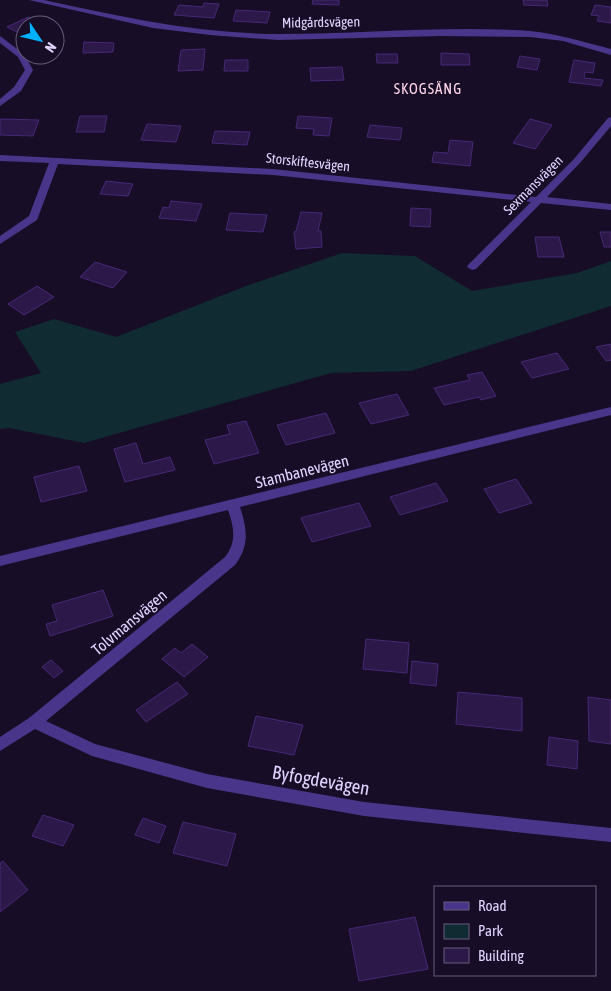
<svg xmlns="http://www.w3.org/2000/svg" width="611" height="991" font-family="'Asap Condensed',sans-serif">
<rect width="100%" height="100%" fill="#170d26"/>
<!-- green -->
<path fill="#102b31" d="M342,253L415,256L472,291L577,273L611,261V306L411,371L331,373L84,443L9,428L0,429V384L41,373L15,332L54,319L116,337L246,286Z"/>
<!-- building -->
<path fill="#2c1849" stroke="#472876" d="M313,0H339V5L312,4Z
M523,0H547L548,6L524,5Z
M204,3L219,4L214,18L174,15L179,5L203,7Z
M595,5L611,7V23L597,21L599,16L591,15Z
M236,10L270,12L267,23L233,21Z
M28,17L44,25H25V36L7,27Z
M84,42L114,43L113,52L83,53Z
M205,49L203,70L178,71L181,50Z
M441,53L469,54L470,65H441Z
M376,54H397L398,63H377Z
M520,56L540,59L537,70L517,67Z
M225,60H248V71H224Z
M574,60L595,63L593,73L585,72L584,78L603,80L601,86L569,82Z
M342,67L344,80L311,81L310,68Z
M80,116H107L104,132H76Z
M298,116L332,118L329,136L313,135L314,129L296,128Z
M0,119L39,120L33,136L0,135Z
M530,119L552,125L535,149L513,143Z
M147,124L181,126L176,142L141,140Z
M370,125L402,128L400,140L367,137Z
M215,131L250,132L247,145L212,143Z
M450,140L473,142L470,166L432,162L434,152L448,153Z
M106,181L133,184L128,196L100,194Z
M171,201L202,204L196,221L159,218L163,207L169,208Z
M411,208L431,209L430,227L410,226Z
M301,212L322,213L318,231H321L322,247L296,249L294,232L296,231Z
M230,213L267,215L263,232L226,230Z
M600,232H611V247H604Z
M535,237H559L564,257H538Z
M95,262L127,272L113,288L80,277Z
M37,286L54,297L24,315L8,304Z
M611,344V360L606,361L596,347Z
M557,353L569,369L532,378L521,362Z
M482,372L496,396L481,400L479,397L444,405L434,388L470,380L467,375Z
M397,394L409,415L371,424L359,403Z
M326,413L335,433L286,445L277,425Z
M246,421L259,453L214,464L205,440L230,434L227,425Z
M136,443L143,464L170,457L175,470L125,482L114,449Z
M79,466L87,491L41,502L34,477Z
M516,479L532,503L499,513L484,489Z
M436,483L448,501L400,515L390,497Z
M359,503L371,526L312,542L301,518Z
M103,590L113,616L50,636L46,624L57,621L52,605Z
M366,639L409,643L407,673L363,669Z
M192,644L208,657L184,677L162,659L175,648L181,653Z
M51,660L63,671L54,678L42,667Z
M412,661L438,664L436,686L410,683Z
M177,682L188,694L146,722L136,710Z
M458,692L522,698V731L456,724Z
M588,697L611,700V744L589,741Z
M256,716L303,725L294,755L248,746Z
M549,737L578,741L577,769L547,765Z
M43,815L74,825L63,846L32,836Z
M143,818L166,826L159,843L135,835Z
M183,822L236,834L227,866L173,853Z
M3,861L28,890L0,912V863Z
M415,917L428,969L359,981L349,929Z"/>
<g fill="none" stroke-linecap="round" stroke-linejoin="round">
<!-- minor -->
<path fill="#493589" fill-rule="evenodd" d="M29,0H44C122,17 200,34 280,34C363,34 447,25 530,31C558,34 584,42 611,49V55L563,41L530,37L440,36L278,40L210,35L153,28Z
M0,36L24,54L33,70L21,91L0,106V99L14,87L25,70L18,57L0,43Z
M611,117V126L580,163L547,197L611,204V210L541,203L476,269L472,270L467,267L468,265L531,202L273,175L58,164L37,220L0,244V236L29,216L49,163L0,161V155L273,169L536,197L574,159L608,118Z
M611,407V415L240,507C247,529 250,545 235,565L46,721L95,744L207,774L364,802L611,828V842L364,816L207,788L92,756L35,729L0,751V737L29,718L225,557C237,542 234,527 228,510L0,566V556Z"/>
</g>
<g text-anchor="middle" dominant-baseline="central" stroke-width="4" stroke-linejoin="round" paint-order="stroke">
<!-- far-street labels -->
<g font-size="14" fill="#e1d3ff" stroke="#170d26">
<text transform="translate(321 22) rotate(-1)">Midgårdsvägen</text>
<text transform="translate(308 162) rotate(6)">Storskiftesvägen</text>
<text transform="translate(533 185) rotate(-45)">Sexmansvägen</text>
</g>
<!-- far-neighbourhood labels -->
<g font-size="15" letter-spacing="1" fill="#ffd5e7" stroke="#170d26">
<text x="428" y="88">SKOGSÄNG</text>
</g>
<!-- street labels -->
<g font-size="16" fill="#e1d3ff" stroke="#170d26">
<text transform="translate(302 471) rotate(-14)">Stambanevägen</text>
<text transform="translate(129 622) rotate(-40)">Tolvmansvägen</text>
</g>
<!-- near-street labels -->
<g font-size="19" fill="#e1d3ff" stroke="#170d26">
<text transform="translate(321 780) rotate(10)">Byfogdevägen</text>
</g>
</g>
<!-- legend -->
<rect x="434" y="886" width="162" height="90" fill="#170d26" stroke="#685c7d"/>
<rect x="444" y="902" width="25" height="8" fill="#493589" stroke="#685c7d"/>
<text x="478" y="911" font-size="15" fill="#e1d3ff">Road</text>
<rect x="444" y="924" width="25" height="15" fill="#102b31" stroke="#685c7d"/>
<text x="478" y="936" font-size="15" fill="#e1d3ff">Park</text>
<rect x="444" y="948" width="25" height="15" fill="#2c1849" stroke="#685c7d"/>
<text x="478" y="961" font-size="15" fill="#e1d3ff">Building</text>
<!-- north arrow -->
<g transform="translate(40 40) rotate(125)"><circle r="24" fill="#170d26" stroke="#685c7d"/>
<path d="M0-4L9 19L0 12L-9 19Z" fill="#00b2fe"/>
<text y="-8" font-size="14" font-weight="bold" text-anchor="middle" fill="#e1d3ff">N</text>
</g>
</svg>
